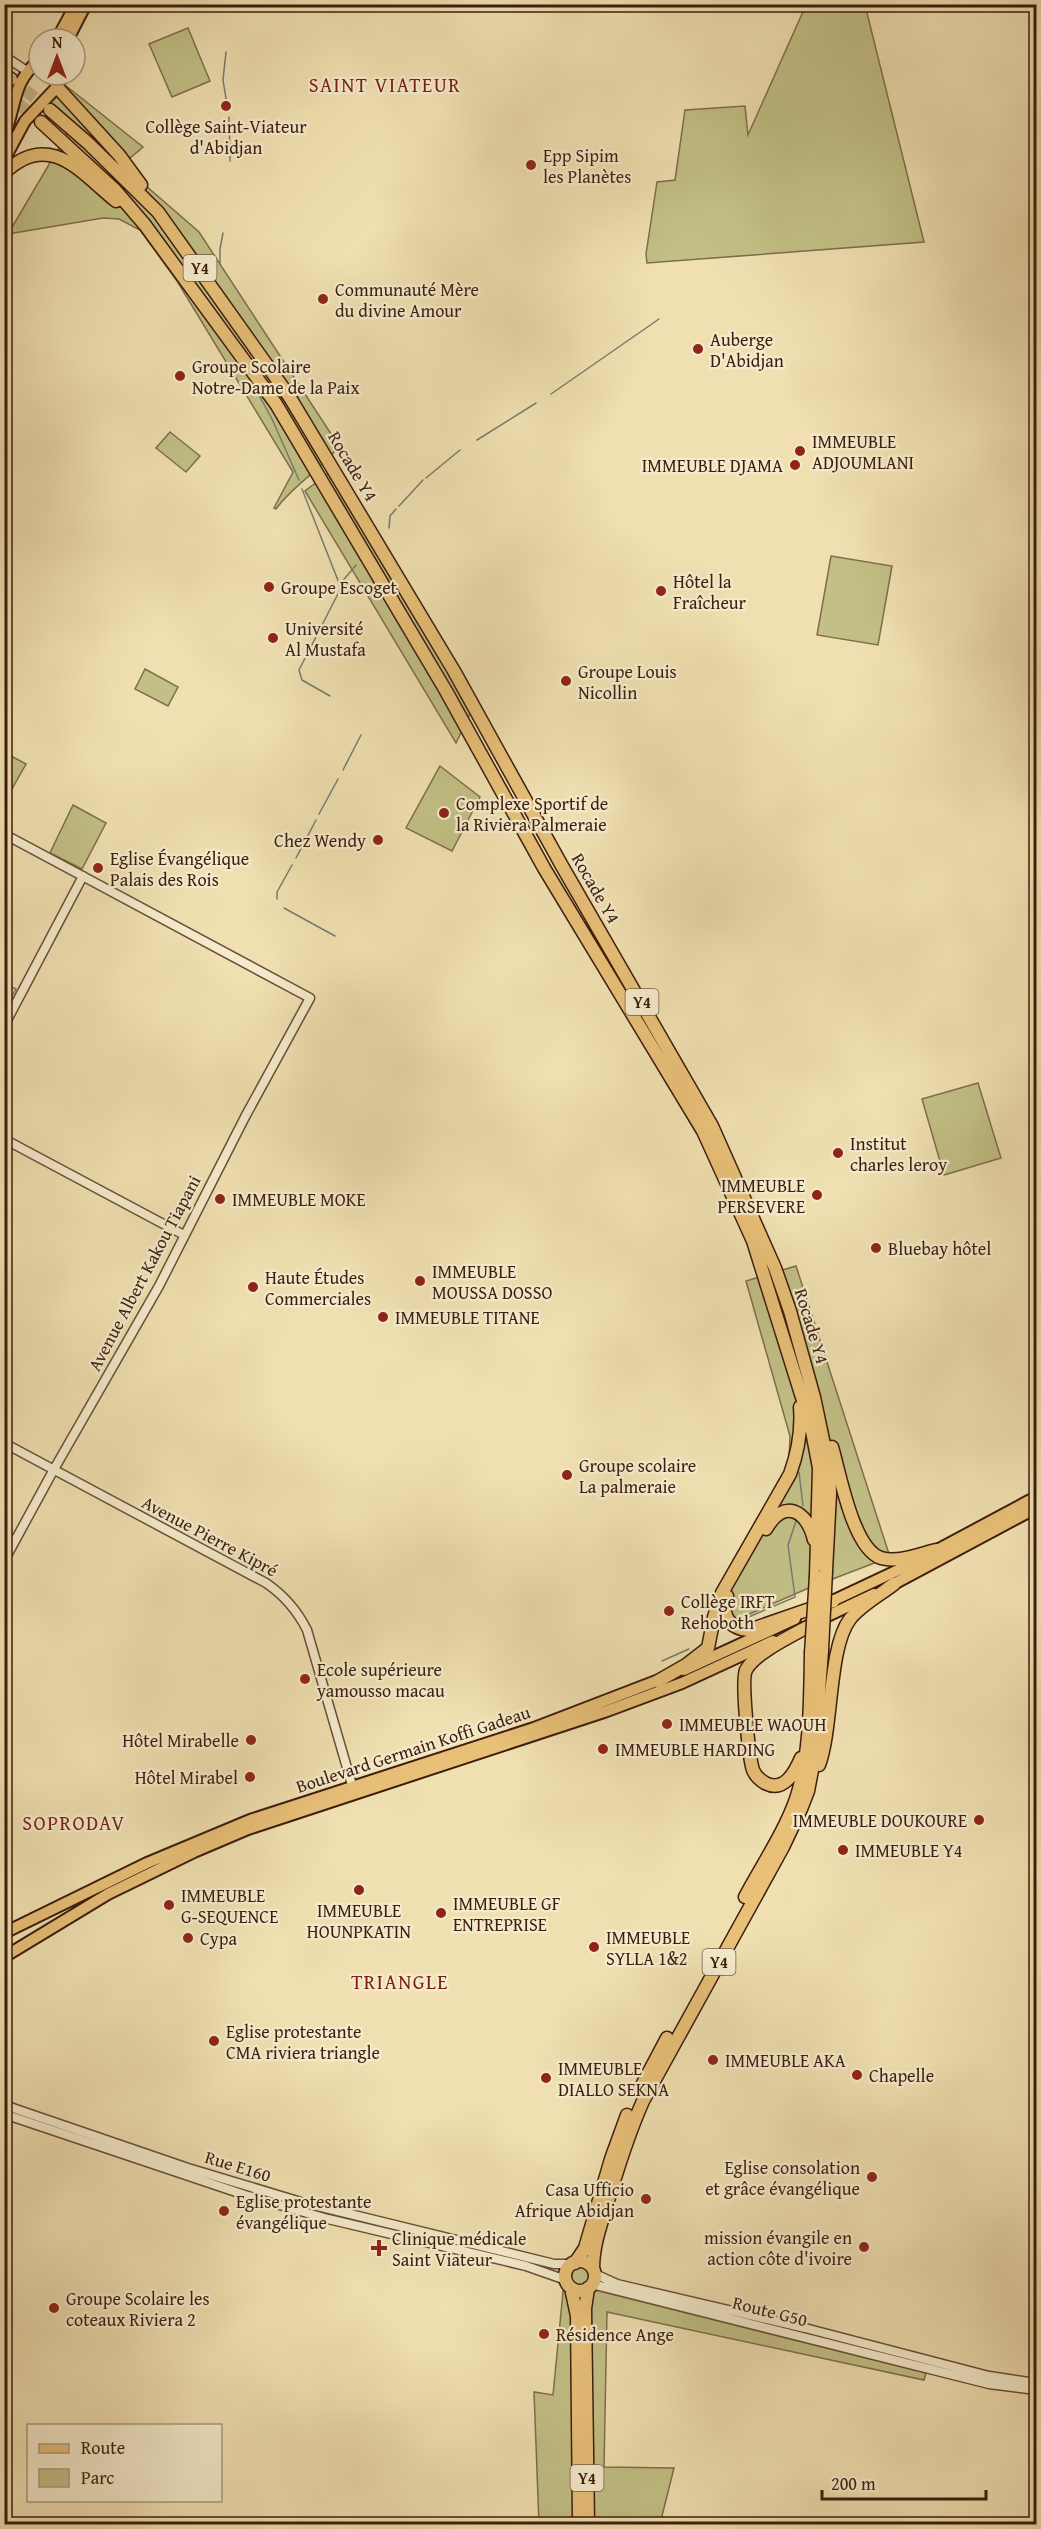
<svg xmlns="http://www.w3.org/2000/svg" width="1041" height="2529" font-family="'Gentium Book Plus',serif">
<rect width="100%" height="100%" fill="#f0e0b1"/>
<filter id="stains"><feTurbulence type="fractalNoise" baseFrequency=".00333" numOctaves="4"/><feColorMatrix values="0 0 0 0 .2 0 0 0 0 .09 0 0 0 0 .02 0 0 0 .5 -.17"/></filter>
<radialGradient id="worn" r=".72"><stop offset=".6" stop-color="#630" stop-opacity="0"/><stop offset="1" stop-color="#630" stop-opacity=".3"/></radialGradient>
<!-- green -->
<path fill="#c2c086" stroke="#7f6e4a" stroke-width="1.5" d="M806,5H865L924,242L647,263L646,254L657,182L675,180L685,110L745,106L748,135Z
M188,28L210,81L172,97L149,44Z
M65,85L143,147L122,165L199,232L339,446C321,470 294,484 276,509L274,508L293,472L177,281L140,230L119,219L103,218L8,234L67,134L47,106Z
M170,432L200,456L186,472L156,448Z
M338,466L476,701L456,743L305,491Z
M831,556L892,566L878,645L817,635Z
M145,669L178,687L168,706L135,689Z
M11,756L26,764L12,789L5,784V767Z
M440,766L480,797L452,851L406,828Z
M73,805L106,823L82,869L50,853Z
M978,1083L1001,1158L944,1175L922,1099Z
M796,1266L890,1557L804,1590L736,1620L733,1619L726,1592L788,1485L790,1436L746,1281Z
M582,2265L589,2269L592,2276L587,2288L926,2373L924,2380L607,2312L604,2467L674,2468L660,2524H539L534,2392L553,2395L564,2282L571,2284L569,2277L572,2270Z"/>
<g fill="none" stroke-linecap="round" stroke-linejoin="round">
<!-- stream -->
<path stroke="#747d6f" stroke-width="1.5" d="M226,52L223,80L228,111
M229,117L230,161
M220,263V249L223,233
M248,375L272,419L299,480
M551,394L659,319
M477,440L536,403
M426,478L460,450
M302,489L341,588L299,670L302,680L330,696
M399,506L423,480
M389,528L390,516L396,509
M340,584L356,565
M343,770L361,735
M319,814L338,779
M296,858L316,820
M277,899V892L292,865
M284,908L335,936
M4,984L16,989L4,1010
M799,1472L803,1506
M737,1622L795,1597L788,1545L796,1521
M662,1661L689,1649"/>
<!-- highway-tunnel -->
<path stroke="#ccb990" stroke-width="12" stroke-dasharray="12 6" stroke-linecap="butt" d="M11,79L49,109
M4,93L39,120"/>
<defs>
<path id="minor" d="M4,56L27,71
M4,834L310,998L245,1117L159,1286L53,1471L4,1561
M4,1026L83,876
M4,1139L184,1235
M4,1443L266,1583C285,1596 297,1610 307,1630L352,1785
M4,2105L188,2168L301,2202L554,2264H571
M4,2114L245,2195L328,2219L526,2266L566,2280
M595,2274L617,2284L805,2328L989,2376L1036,2383
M592,2284L989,2384L1036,2390"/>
<path id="major" d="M57,39L76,4
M68,39L86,4
M4,136C17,105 11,84 39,60
M4,160L25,121L57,87L61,75
M888,1587L1036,1508
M826,1604L911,1564L1036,1497
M817,1621L874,1594
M684,1670L795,1619
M4,1933L147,1863L250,1820L534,1728L664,1678
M4,1957L108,1894L194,1852L248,1829L607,1711L682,1683L773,1641"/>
<path id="highway" d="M4,75L11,79
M57,87L119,155L141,185
M50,110L88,143L158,212L289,396L454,671L562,866L712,1126L775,1268L790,1311L814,1397L829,1468L830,1494L826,1571
M41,122L115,190L145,225L276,404L446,691L544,868L703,1131L753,1241L811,1426L819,1468L816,1576
M4,173C50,129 81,173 116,201
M832,1447C840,1474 853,1549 881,1558C899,1563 919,1554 936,1550
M766,1529C784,1498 807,1510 814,1540
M727,1596C720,1614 729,1629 749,1630L833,1601
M658,1681L686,1665L708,1648L714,1617L722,1593L790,1474C798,1452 802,1431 800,1407
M801,1758C795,1772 784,1793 765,1783C760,1780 755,1775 753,1770C749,1758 741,1680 746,1670C756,1651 800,1632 818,1621
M819,1765C833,1727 828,1648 850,1619C861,1605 880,1595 894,1584
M745,1897C762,1865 784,1833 796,1799C811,1753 810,1701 811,1653
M640,2089L667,2038
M565 2276a15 15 0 1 1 30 0a15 15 0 1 1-30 0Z
M575,2263L585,2248L611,2159L627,2115
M593,2269C593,2248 599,2230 605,2211C616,2173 627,2137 643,2101L783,1847L801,1809L808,1791L814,1760L822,1650
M571,2288L577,2316L579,2524
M588,2288L585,2309L588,2524"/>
</defs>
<!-- minor casing -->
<use href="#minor" stroke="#694e37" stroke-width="11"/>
<!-- major casing -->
<use href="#major" stroke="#3c1d0e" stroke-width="14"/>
<!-- highway casing -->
<use href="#highway" stroke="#3c1d0e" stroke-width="15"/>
<!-- minor -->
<use href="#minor" stroke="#f5ebcc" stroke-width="8"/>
<!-- major -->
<use href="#major" stroke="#e8c078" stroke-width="10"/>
<!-- highway -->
<use href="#highway" stroke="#e8c078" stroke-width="12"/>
<defs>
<path id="highway-bridge" d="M822,1650L826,1571
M811,1653L816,1576"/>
</defs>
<!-- highway-bridge casing -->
<use href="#highway-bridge" stroke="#3c1d0e" stroke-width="15" stroke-linecap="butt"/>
<!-- highway-bridge -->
<use href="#highway-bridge" stroke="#e8c078" stroke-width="12"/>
</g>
<!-- markers -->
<g fill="#8f2418" stroke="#f5ebcc" stroke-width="2">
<circle cx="226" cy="106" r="6"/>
<circle cx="531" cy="165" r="6"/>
<circle cx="323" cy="299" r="6"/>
<circle cx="698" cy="349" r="6"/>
<circle cx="180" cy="376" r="6"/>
<circle cx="800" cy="451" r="6"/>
<circle cx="795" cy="465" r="6"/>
<circle cx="269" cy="587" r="6"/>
<circle cx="661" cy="591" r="6"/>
<circle cx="273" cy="638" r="6"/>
<circle cx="566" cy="681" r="6"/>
<circle cx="444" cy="813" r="6"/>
<circle cx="378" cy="840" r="6"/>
<circle cx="98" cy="868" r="6"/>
<circle cx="838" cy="1153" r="6"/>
<circle cx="817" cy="1195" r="6"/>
<circle cx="220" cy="1199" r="6"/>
<circle cx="876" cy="1248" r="6"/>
<circle cx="420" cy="1281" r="6"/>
<circle cx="253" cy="1287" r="6"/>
<circle cx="383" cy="1317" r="6"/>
<circle cx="567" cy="1475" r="6"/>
<circle cx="669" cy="1611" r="6"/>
<circle cx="305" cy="1679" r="6"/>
<circle cx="667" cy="1724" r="6"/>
<circle cx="251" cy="1740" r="6"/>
<circle cx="603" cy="1749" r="6"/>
<circle cx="250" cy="1777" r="6"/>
<circle cx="979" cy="1820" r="6"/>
<circle cx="843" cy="1850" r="6"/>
<circle cx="359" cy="1890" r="6"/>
<circle cx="169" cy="1905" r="6"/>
<circle cx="441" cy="1913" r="6"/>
<circle cx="188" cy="1938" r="6"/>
<circle cx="594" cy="1947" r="6"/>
<circle cx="214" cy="2041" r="6"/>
<circle cx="713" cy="2060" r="6"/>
<circle cx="857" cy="2075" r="6"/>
<circle cx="546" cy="2078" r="6"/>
<circle cx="872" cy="2177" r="6"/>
<circle cx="646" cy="2199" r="6"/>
<circle cx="224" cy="2211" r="6"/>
<circle cx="864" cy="2247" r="6"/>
<path d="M376 2239h6v6h6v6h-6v6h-6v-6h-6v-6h6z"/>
<circle cx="54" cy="2308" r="6"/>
<circle cx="544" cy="2334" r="6"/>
</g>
<g text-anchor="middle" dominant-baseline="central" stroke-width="4.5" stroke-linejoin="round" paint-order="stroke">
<!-- shield labels -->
<g fill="#f5ebcc" stroke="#745b47" stroke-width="1.5">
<rect x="183.5" y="255" width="33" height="26" rx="4.5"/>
<rect x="625.5" y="989" width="33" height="26" rx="4.5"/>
<rect x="702.5" y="1949" width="33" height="26" rx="4.5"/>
<rect x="570.5" y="2465" width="33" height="26" rx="4.5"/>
</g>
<g font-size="16" font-weight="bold" fill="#3c1d0e">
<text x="200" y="268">Y4</text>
<text x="642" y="1002">Y4</text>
<text x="719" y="1962">Y4</text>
<text x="587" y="2478">Y4</text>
</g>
<!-- poi labels -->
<g font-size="18" fill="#3c1d0e" stroke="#f5ebcc" text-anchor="start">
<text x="226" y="126" text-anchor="middle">Collège Saint-Viateur<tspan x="226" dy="21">d'Abidjan</tspan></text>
<text x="543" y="155">Epp Sipim<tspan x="543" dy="21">les Planètes</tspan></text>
<text x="335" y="289">Communauté Mère<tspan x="335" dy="21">du divine Amour</tspan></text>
<text x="710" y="339">Auberge<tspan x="710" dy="21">D'Abidjan</tspan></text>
<text x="192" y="366">Groupe Scolaire<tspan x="192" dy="21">Notre-Dame de la Paix</tspan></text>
<text x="812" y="441">IMMEUBLE<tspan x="812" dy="21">ADJOUMLANI</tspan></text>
<text x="783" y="465" text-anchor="end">IMMEUBLE DJAMA</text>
<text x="673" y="581">Hôtel la<tspan x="673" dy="21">Fraîcheur</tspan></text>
<text x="281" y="587">Groupe Escoget</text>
<text x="285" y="628">Université<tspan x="285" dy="21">Al Mustafa</tspan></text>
<text x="578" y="671">Groupe Louis<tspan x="578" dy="21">Nicollin</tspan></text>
<text x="456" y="803">Complexe Sportif de<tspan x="456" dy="21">la Riviera Palmeraie</tspan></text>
<text x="366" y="840" text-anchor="end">Chez Wendy</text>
<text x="110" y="858">Eglise Évangélique<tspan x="110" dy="21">Palais des Rois</tspan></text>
<text x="850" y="1143">Institut<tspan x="850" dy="21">charles leroy</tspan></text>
<text x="805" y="1185" text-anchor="end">IMMEUBLE<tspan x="805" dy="21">PERSEVERE</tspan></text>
<text x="232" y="1199">IMMEUBLE MOKE</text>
<text x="888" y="1248">Bluebay hôtel</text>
<text x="432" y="1271">IMMEUBLE<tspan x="432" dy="21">MOUSSA DOSSO</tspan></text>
<text x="265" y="1277">Haute Études<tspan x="265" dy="21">Commerciales</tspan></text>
<text x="395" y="1317">IMMEUBLE TITANE</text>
<text x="579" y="1465">Groupe scolaire<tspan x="579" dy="21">La palmeraie</tspan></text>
<text x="681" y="1601">Collège IRFT<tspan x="681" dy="21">Rehoboth</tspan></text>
<text x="317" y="1669">Ecole supérieure<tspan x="317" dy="21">yamousso macau</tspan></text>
<text x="679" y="1724">IMMEUBLE WAOUH</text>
<text x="239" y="1740" text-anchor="end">Hôtel Mirabelle</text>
<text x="615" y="1749">IMMEUBLE HARDING</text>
<text x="238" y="1777" text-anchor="end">Hôtel Mirabel</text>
<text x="967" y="1820" text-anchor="end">IMMEUBLE DOUKOURE</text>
<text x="855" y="1850">IMMEUBLE Y4</text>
<text x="181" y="1895">IMMEUBLE<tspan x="181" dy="21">G-SEQUENCE</tspan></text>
<text x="453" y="1903">IMMEUBLE GF<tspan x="453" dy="21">ENTREPRISE</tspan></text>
<text x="359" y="1910" text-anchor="middle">IMMEUBLE<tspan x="359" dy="21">HOUNPKATIN</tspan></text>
<text x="606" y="1937">IMMEUBLE<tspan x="606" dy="21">SYLLA 1&amp;2</tspan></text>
<text x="200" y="1938">Cypa</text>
<text x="226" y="2031">Eglise protestante<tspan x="226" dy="21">CMA riviera triangle</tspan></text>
<text x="725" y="2060">IMMEUBLE AKA</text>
<text x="558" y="2068">IMMEUBLE<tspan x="558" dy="21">DIALLO SEKNA</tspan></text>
<text x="869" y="2075">Chapelle</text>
<text x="860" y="2167" text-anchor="end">Eglise consolation<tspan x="860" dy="21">et grâce évangélique</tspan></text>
<text x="634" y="2189" text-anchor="end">Casa Ufficio<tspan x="634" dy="21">Afrique Abidjan</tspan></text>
<text x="236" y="2201">Eglise protestante<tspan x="236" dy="21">évangélique</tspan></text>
<text x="852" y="2237" text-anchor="end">mission évangile en<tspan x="852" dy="21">action côte d'ivoire</tspan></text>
<text x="392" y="2238">Clinique médicale<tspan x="392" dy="21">Saint Viateur</tspan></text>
<text x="66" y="2298">Groupe Scolaire les<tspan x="66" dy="21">coteaux Riviera 2</tspan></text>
<text x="556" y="2334">Résidence Ange</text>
</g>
<!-- street labels -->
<g font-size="18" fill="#3c1d0e" stroke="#f5ebcc">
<text transform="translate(353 466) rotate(59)">Rocade Y4</text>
<text transform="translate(596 888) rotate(60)">Rocade Y4</text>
<text transform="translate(144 1273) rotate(-62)">Avenue Albert Kakou Tiapani</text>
<text transform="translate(812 1326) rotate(73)">Rocade Y4</text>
<text transform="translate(210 1536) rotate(28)">Avenue Pierre Kipré</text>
<text transform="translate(413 1749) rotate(-18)">Boulevard Germain Koffi Gadeau</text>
<text transform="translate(238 2166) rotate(17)">Rue E160</text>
<text transform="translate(770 2311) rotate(14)">Route G50</text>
</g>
<!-- neighbourhood labels -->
<g font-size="20" letter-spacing="1.5" fill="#7a1f14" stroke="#f5ebcc">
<text x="385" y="84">SAINT VIATEUR</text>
<text x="74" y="1822">SOPRODAV</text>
<text x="400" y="1981">TRIANGLE</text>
</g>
</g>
<!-- margin -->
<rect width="1041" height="2529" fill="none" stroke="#f0e0b1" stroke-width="24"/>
<rect x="6" y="6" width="1029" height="2517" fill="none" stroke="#3c1d0e" stroke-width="3"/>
<rect x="12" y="12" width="1017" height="2505" fill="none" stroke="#3c1d0e" stroke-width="1.5"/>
<!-- legend -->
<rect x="27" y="2424" width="195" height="78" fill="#f5ebcc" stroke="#ab9980" stroke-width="1.5"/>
<rect x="39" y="2444" width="30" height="9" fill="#e8c078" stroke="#ab9980" stroke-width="1.5"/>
<text x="81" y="2454" font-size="18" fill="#3c1d0e">Route</text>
<rect x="39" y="2469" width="30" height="18" fill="#c2c086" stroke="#ab9980" stroke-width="1.5"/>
<text x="81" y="2484" font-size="18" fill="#3c1d0e">Parc</text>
<!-- north arrow -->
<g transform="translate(57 57)"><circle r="28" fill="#f5ebcc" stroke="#ab9980" stroke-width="1.5"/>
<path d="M0-4.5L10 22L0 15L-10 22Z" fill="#8f2418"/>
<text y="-9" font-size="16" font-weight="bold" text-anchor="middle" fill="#3c1d0e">N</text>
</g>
<!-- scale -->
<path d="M822 2490v9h164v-9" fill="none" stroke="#3c1d0e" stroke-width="3"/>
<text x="831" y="2490" font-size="18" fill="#3c1d0e" stroke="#f5ebcc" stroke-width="4.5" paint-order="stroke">200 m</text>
<rect width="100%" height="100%" filter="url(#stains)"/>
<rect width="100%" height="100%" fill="url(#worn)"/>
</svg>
